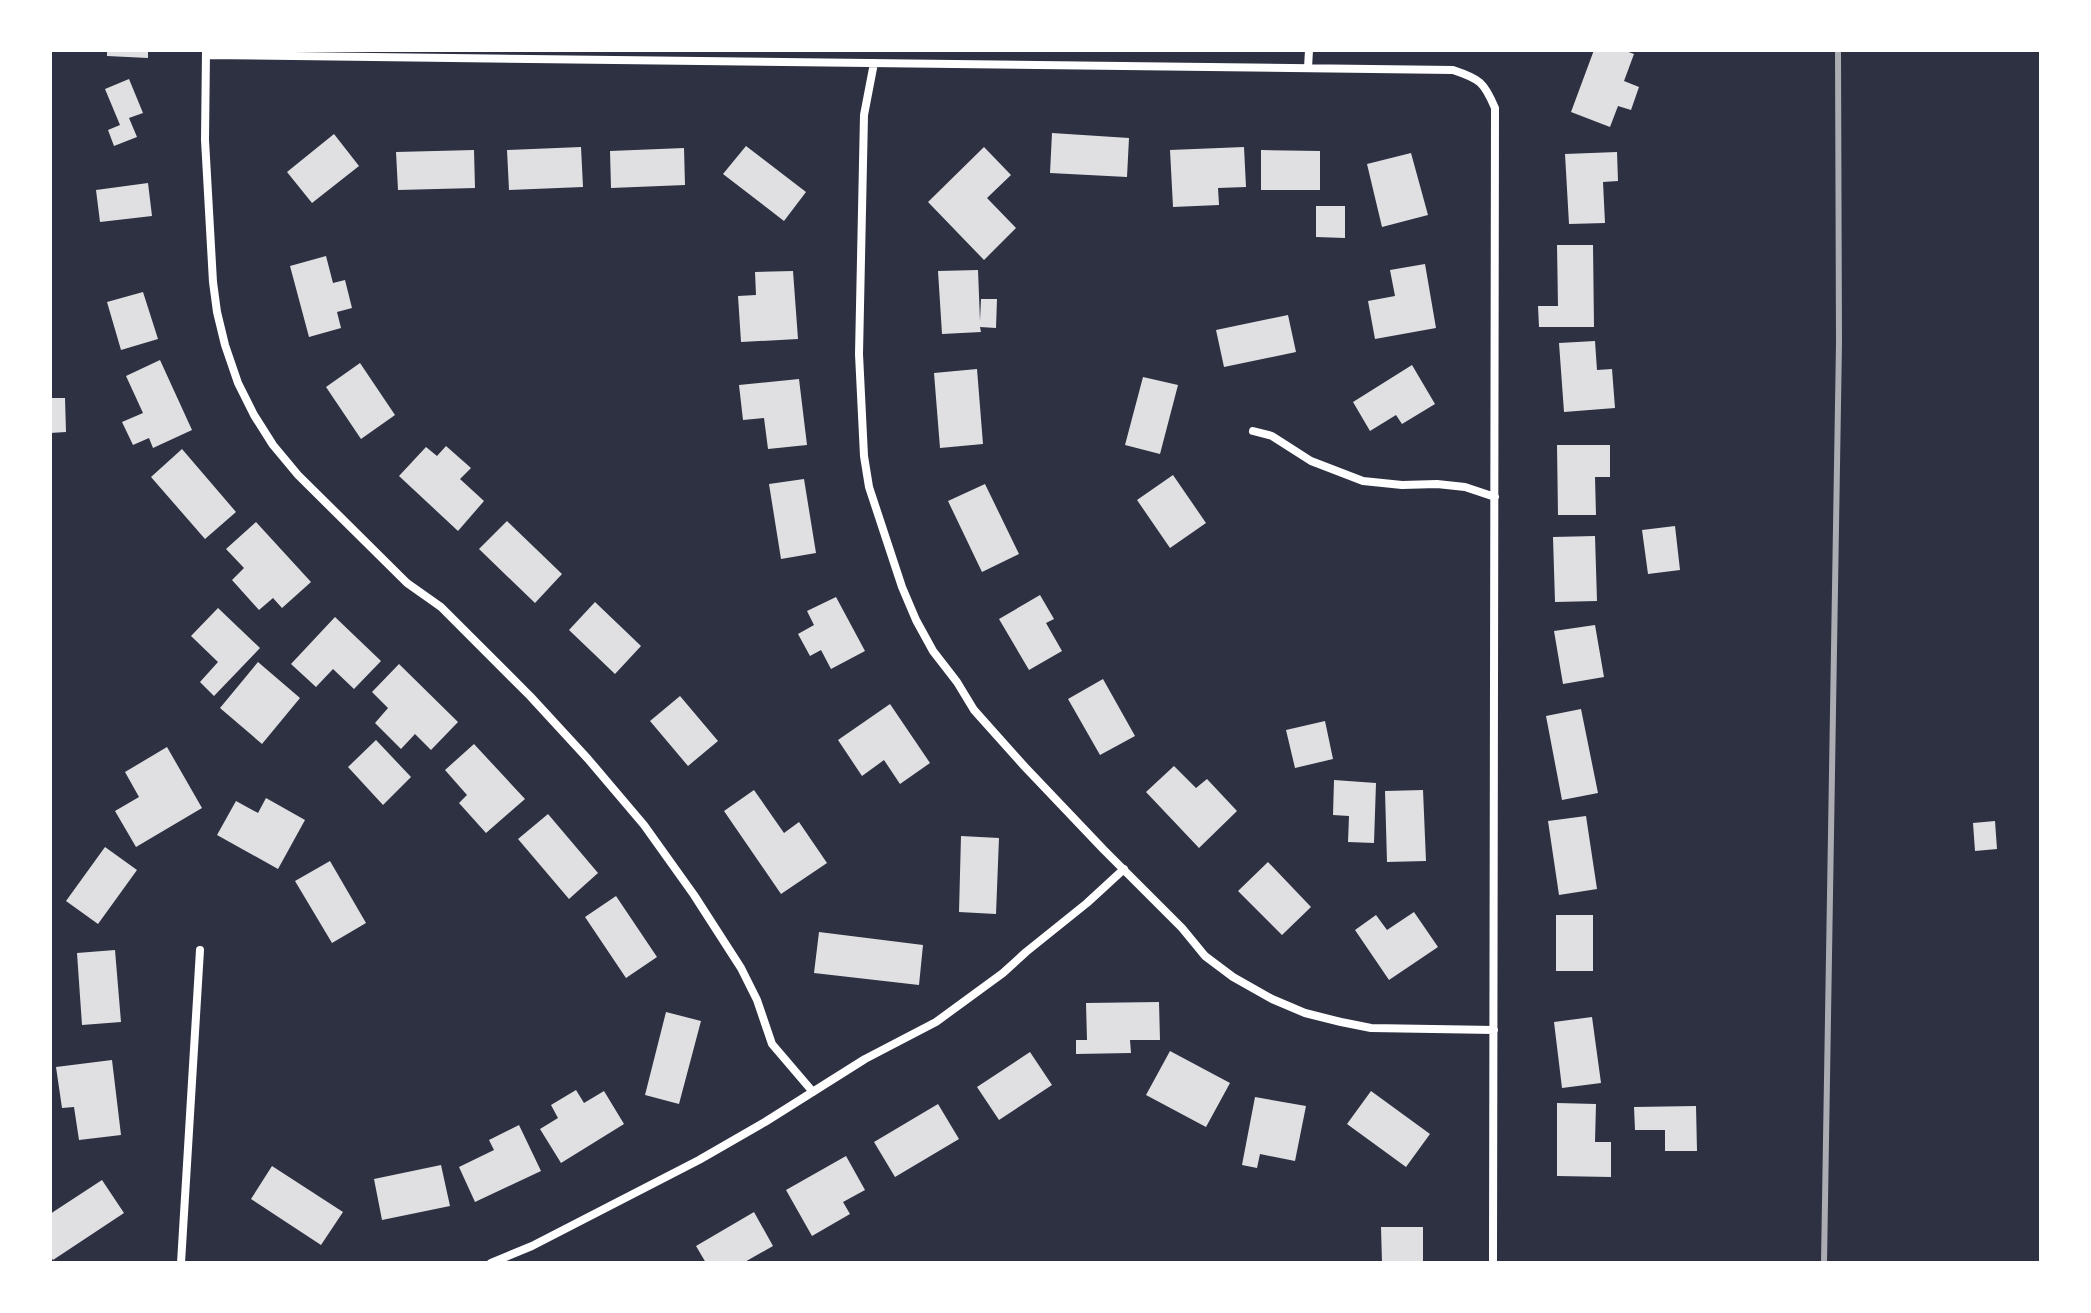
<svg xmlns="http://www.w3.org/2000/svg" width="2091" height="1313" font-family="Mulish,sans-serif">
<rect width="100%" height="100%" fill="#2d3142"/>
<!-- building -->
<path fill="#e0e0e3" d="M107,50H148V58L107,56Z
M1594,50H1623L1634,54L1624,81L1639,87L1631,110L1618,106L1610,127L1571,112Z
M129,79L143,113L129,118L137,137L114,146L108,130L120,125L105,89Z
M1052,133L1129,138L1127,177L1050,173Z
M334,134L359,166L312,203L287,172Z
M746,146L806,192L784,221L723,174Z
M581,147L583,187L509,190L507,150Z
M984,147L1011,175L987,198L1016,228L984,260L928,202Z
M1244,147L1246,187L1218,188L1219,205L1173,207L1170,150Z
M684,148L685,185L611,188L610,151Z
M474,150L475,188L398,190L396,152Z
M1261,150L1320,151V190H1261Z
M1617,152L1618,181L1603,182L1605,223L1569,224L1565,154Z
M1411,153L1428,215L1382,227L1367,164Z
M148,183L152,216L100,222L96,190Z
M1316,206H1345V238L1316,237Z
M1557,245H1593L1594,327H1539L1538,306H1558Z
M326,256L333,283L345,280L352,308L337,312L341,328L309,337L290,266Z
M1425,264L1436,328L1375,339L1368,301L1395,296L1390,270Z
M978,270L980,321L981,299H997L996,328L980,327L981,332L942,334L938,271Z
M793,271L798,339L741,342L738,296L756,295L755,272Z
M143,292L158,339L121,350L107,302Z
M1288,315L1296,352L1224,367L1216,330Z
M1595,341L1597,370L1612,369L1615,408L1564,412L1559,343Z
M160,360L192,430L153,448L149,438L133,445L122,422L143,413L126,376Z
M360,363L395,415L361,439L326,387Z
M1412,365L1435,404L1402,424L1396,415L1370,431L1353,402Z
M977,369L983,444L940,448L934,373Z
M1143,377L1178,385L1160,454L1125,445Z
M799,379L807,445L768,449L764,418L743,420L739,385Z
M50,398H65L66,432L50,433Z
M1557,445H1610V477H1595L1596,515H1558Z
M446,446L471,468L460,479L484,501L458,531L399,476L426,447L437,456Z
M182,449L236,512L205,539L151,477Z
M1173,475L1206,523L1170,548L1137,500Z
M804,479L816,553L781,559L769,484Z
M985,484L1019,554L982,572L948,501Z
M507,521L562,574L535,603L479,549Z
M256,522L311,582L282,608L273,598L259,610L232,580L244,568L226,549Z
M1675,526L1680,570L1648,574L1642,530Z
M1595,536L1597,601L1555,602L1553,537Z
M1040,595L1054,619L1046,623L1062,651L1029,670L999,619Z
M836,597L865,651L831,669L821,650L810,656L798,634L814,625L807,611Z
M595,602L641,646L615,674L569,630Z
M218,608L260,648L214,696L200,682L218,662L191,636Z
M335,617L381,661L354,689L333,669L316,687L291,664Z
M1595,625L1604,677L1563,684L1554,631Z
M258,662L300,698L262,744L220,708Z
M399,664L458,722L431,750L415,734L401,749L375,723L388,708L372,692Z
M1103,679L1135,736L1100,755L1068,699Z
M680,696L718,741L688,766L650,721Z
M890,704L930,763L900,784L884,760L862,776L838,740Z
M1581,709L1598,793L1562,800L1546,716Z
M1325,721L1333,759L1295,768L1286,730Z
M376,740L411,777L383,805L348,767Z
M474,744L525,799L486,833L459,803L467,795L445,770Z
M167,747L202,808L136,847L115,811L139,797L125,772Z
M1174,766L1196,788L1207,779L1237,811L1199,848L1146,792Z
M1334,780L1376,783L1374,843L1348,842L1349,816L1333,815Z
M754,790L784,833L799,822L827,863L781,894L724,811Z
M1423,790L1426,861L1387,862L1385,791Z
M266,798L305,820L278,869L217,835L236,801L258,813Z
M548,814L598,873L569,899L518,839Z
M1586,816L1597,889L1559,895L1548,821Z
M1995,821L1997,849L1975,851L1973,823Z
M961,836L999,838L996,914L959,912Z
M105,847L137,870L98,924L66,901Z
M330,861L366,923L332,943L295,881Z
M1268,862L1311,907L1282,935L1238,891Z
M616,896L657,957L626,978L585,917Z
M1414,912L1438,947L1389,980L1355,930L1376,915L1387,930Z
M1556,915H1593V971H1556Z
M819,932L923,945L919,985L814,973Z
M115,950L121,1022L82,1025L77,953Z
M1159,1002L1160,1040H1130L1131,1053L1076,1054V1040H1087L1086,1003Z
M666,1012L701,1021L679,1104L645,1095Z
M1592,1017L1601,1083L1562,1088L1554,1022Z
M1170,1051L1230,1083L1206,1127L1146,1095Z
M1030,1052L1052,1085L999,1120L977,1087Z
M112,1060L121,1135L79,1140L74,1107L62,1108L56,1067Z
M576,1090L584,1103L604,1091L624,1124L561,1163L540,1129L558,1118L551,1105Z
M1371,1091L1430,1134L1406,1167L1347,1124Z
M1255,1097L1306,1106L1295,1161L1260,1154L1257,1168L1242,1165Z
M1557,1103L1596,1104L1595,1142H1611V1177L1557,1176Z
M938,1104L959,1139L895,1177L874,1142Z
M1696,1106L1697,1151H1665V1130H1635L1634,1107Z
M519,1125L541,1171L475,1202L459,1167L494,1150L489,1140Z
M846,1156L865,1190L843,1202L850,1214L812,1236L786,1190Z
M441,1165L450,1206L382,1220L374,1179Z
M272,1166L343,1212L321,1245L251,1199Z
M102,1180L124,1213L53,1260L50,1256V1214Z
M754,1212L773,1246L743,1263H706L696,1246Z
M1381,1227H1423V1263H1382Z"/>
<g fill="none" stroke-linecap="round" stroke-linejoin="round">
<!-- minor -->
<path stroke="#fff" stroke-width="8" d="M206,51L205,140L213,282L217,312L225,345L238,383L254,415L273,445L298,475L407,583L441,607L530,696L588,759L644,825L694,895L741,968L757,1000L772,1044L813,1092
M206,55L1453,70C1480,79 1484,82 1495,108L1493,1263
M874,63L864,115L859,354L864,456L869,487L902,587L916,620L933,651L957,682L974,710L1025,767L1104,850L1182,928L1205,956L1233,977L1272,999L1305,1013L1341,1022L1371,1028L1494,1030
M1308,68L1309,50
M1253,431L1272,436L1311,461L1363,481L1402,485L1437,484L1465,487L1495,497
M181,1263L200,950
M491,1263L532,1246L699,1160L765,1122L865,1059L936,1022L1003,973L1026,952L1087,903L1124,869"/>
<!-- rail -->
<path stroke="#abadb3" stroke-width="6" d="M1824,1263L1839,343L1838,50"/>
</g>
<!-- border -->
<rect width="2091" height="1313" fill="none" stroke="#ffffff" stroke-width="104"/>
</svg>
